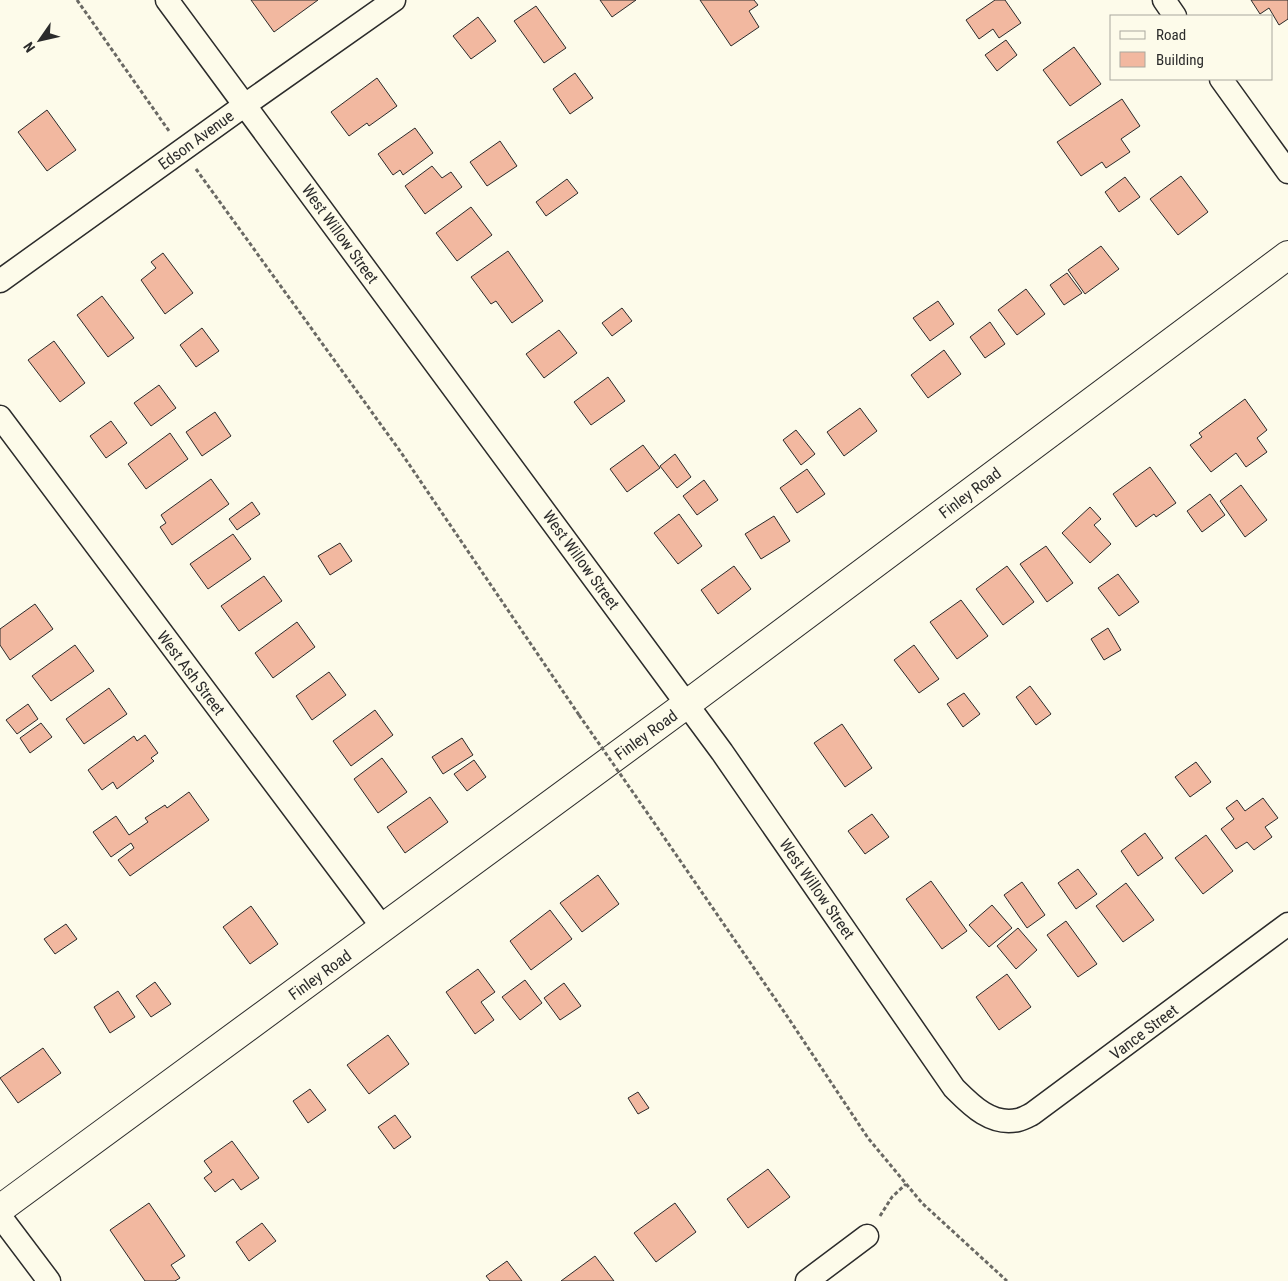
<svg xmlns="http://www.w3.org/2000/svg" width="1288" height="1281" font-family="'Roboto Condensed',sans-serif">
<rect width="100%" height="100%" fill="#fdfbea"/>
<!-- building -->
<path fill="#f2b8a0" stroke="#2b2b2b" d="M251,0H318L274,32Z
M600,0H636L612,17Z
M700,0H754L758,5L749,11L759,27L731,46Z
M995,0H1005L1021,23L999,38L993,29L979,39L966,20Z
M1251,0H1288V19L1279,25L1269,8L1260,14Z
M536,6L566,48L544,63L514,21Z
M478,17L496,41L471,59L453,36Z
M1006,40L1017,55L997,71L985,55Z
M1074,47L1101,84L1070,106L1043,70Z
M575,73L593,98L570,114L553,89Z
M377,78L397,106L369,126L367,123L349,136L331,112Z
M1122,99L1140,126L1121,139L1130,152L1106,168L1102,162L1081,176L1057,142Z
M47,110L76,150L47,171L18,132Z
M415,128L433,153L403,175L400,170L393,175L378,154Z
M500,141L517,166L487,186L470,162Z
M432,166L442,178L451,172L462,187L425,214L405,186Z
M1181,176L1208,212L1178,235L1150,199Z
M1125,177L1140,197L1119,212L1105,192Z
M567,179L578,193L546,216L536,202Z
M471,207L492,235L457,261L436,233Z
M1101,246L1119,269L1085,294L1068,270Z
M508,251L543,301L512,323L496,301L491,304L471,277Z
M163,253L193,293L165,314L141,280L156,268L151,262Z
M1067,273L1082,293L1064,305L1050,285Z
M1026,289L1045,314L1017,335L998,310Z
M102,296L134,338L108,357L77,315Z
M938,301L954,324L930,341L913,318Z
M622,308L632,321L612,336L602,323Z
M990,322L1005,344L985,358L970,337Z
M202,328L219,351L196,367L180,345Z
M559,330L577,353L544,378L526,354Z
M54,341L85,383L60,402L28,360Z
M944,350L961,374L928,398L911,375Z
M608,377L625,401L591,425L574,402Z
M159,385L176,408L151,426L134,403Z
M1245,399L1267,430L1257,438L1267,452L1246,467L1236,453L1211,472L1190,445L1202,437L1199,433Z
M860,408L877,431L844,456L827,432Z
M215,412L231,436L202,456L186,432Z
M111,421L127,443L106,458L90,436Z
M796,430L815,454L801,465L783,440Z
M170,433L188,459L146,489L128,464Z
M643,445L660,468L627,492L610,469Z
M675,454L691,477L677,488L660,466Z
M1150,467L1176,503L1156,517L1154,514L1136,527L1113,494Z
M807,469L825,494L797,513L780,488Z
M211,479L229,504L172,545L160,527L166,523L161,515Z
M704,480L718,500L697,515L683,496Z
M1241,485L1267,520L1245,537L1220,501Z
M1210,494L1225,515L1202,532L1187,511Z
M252,502L260,514L237,530L229,519Z
M1090,507L1101,519L1094,525L1111,544L1090,563L1062,533Z
M679,514L702,546L678,564L654,533Z
M774,516L790,541L761,559L745,534Z
M233,534L251,559L208,589L190,564Z
M340,543L352,561L330,575L318,556Z
M1046,546L1073,583L1047,602L1020,564Z
M734,566L751,589L718,614L701,590Z
M1007,566L1034,602L1003,625L976,589Z
M1118,574L1139,602L1119,616L1098,588Z
M264,576L282,601L239,631L221,606Z
M961,600L988,636L957,659L930,622Z
M35,604L53,629L10,660L0,645V629Z
M297,622L315,647L273,678L255,653Z
M1108,628L1121,650L1104,660L1091,639Z
M75,645L94,671L51,701L32,676Z
M914,645L939,679L919,693L894,660Z
M329,672L346,695L312,720L296,696Z
M1030,686L1051,714L1036,725L1016,697Z
M109,688L127,714L84,744L66,719Z
M964,693L980,714L963,727L947,704Z
M28,704L38,719L17,734L6,720Z
M375,710L393,735L351,766L333,741Z
M41,723L52,737L30,753L20,738Z
M842,724L872,768L845,787L814,743Z
M145,735L158,753L151,758L154,761L117,789L113,782L102,790L88,770L134,736L137,741Z
M462,738L473,755L443,774L432,757Z
M382,758L407,792L378,813L354,779Z
M474,760L486,777L467,791L454,774Z
M1196,762L1211,782L1190,797L1175,777Z
M189,792L209,820L130,876L118,860L134,848L131,843L111,857L93,832L116,816L129,835L148,822L145,818L165,805L167,808Z
M430,797L448,822L405,853L387,827Z
M1263,798L1278,818L1265,827L1272,837L1254,850L1247,842L1236,849L1221,829L1234,819L1226,808L1237,800L1245,811Z
M872,814L889,837L865,854L848,831Z
M1145,833L1163,858L1138,876L1121,851Z
M1206,835L1233,871L1203,894L1175,858Z
M1078,869L1097,894L1076,909L1058,883Z
M598,875L619,904L582,932L560,903Z
M931,881L967,931L942,949L906,899Z
M1022,882L1045,915L1027,928L1004,895Z
M1126,883L1154,920L1123,942L1096,906Z
M992,905L1012,928L989,947L969,925Z
M251,906L278,944L250,964L223,927Z
M550,910L572,939L531,970L510,941Z
M1066,921L1097,964L1078,977L1047,935Z
M66,924L77,939L55,954L44,939Z
M1018,928L1037,950L1016,969L997,946Z
M478,969L495,992L481,1002L494,1020L475,1034L446,992Z
M1007,974L1031,1007L999,1030L976,997Z
M525,980L542,1003L520,1020L502,997Z
M155,982L171,1004L151,1017L136,996Z
M564,983L581,1006L560,1020L544,998Z
M118,991L135,1017L110,1033L94,1007Z
M388,1035L409,1064L369,1094L347,1065Z
M43,1048L61,1073L18,1103L0,1078Z
M310,1089L326,1110L308,1123L293,1101Z
M638,1092L649,1108L638,1114L628,1098Z
M395,1115L411,1137L394,1149L378,1127Z
M232,1141L259,1178L241,1190L233,1179L215,1192L204,1178L212,1172L204,1161Z
M768,1169L790,1197L748,1228L727,1199Z
M149,1203L185,1256L171,1265L180,1278L175,1281H145L110,1230Z
M675,1203L696,1232L656,1262L634,1233Z
M262,1223L276,1241L249,1261L236,1242Z
M595,1256L614,1281H561Z
M507,1261L522,1281H490L486,1276Z"/>
<g fill="none" stroke-linecap="round" stroke-linejoin="round">
<defs>
<path id="street" d="M167,0L722,752L954,1088C971,1105 991,1126 1018,1120C1023,1119 1028,1116 1032,1114L1288,924
M1164,0L1175,16
M1221,79L1288,172
M0,281L245,105L394,0
M0,417L383,928
M0,1216L49,1281
M807,1281L867,1236"/>
<path id="secondary" d="M0,1209L687,704L1288,255"/>
</defs>
<!-- street casing -->
<use href="#street" stroke="#2b2b2b" stroke-width="25"/>
<!-- secondary casing -->
<use href="#secondary" stroke="#2b2b2b" stroke-width="30"/>
<!-- path -->
<path stroke="#6a6964" stroke-width="3" stroke-dasharray="4 2.5" stroke-linecap="butt" d="M77,0L169,131
M196,169L400,451L579,715
M646,811L789,1019L868,1138L922,1203L1007,1281
M880,1216L892,1197L906,1184"/>
<!-- street -->
<use href="#street" stroke="#fdfbea" stroke-width="22"/>
<!-- secondary -->
<use href="#secondary" stroke="#fdfbea" stroke-width="28"/>
<!-- path-bridge -->
<path stroke="#6a6964" stroke-width="3" stroke-dasharray="4 2.5" stroke-linecap="butt" d="M579,715L646,811"/>
</g>
<g text-anchor="middle" dominant-baseline="central" stroke-width="4" stroke-linejoin="round" paint-order="stroke">
<!-- street labels -->
<g font-size="16" fill="#2b2b2b" stroke="#fdfbea">
<text transform="translate(196 140) rotate(-36)">Edson Avenue</text>
<text transform="translate(340 234) rotate(54)">West Willow Street</text>
<text transform="translate(970 493) rotate(-37)">Finley Road</text>
<text transform="translate(581 560) rotate(54)">West Willow Street</text>
<text transform="translate(191 673) rotate(53)">West Ash Street</text>
<text transform="translate(646 735) rotate(-36)">Finley Road</text>
<text transform="translate(817 889) rotate(55)">West Willow Street</text>
<text transform="translate(320 975) rotate(-36)">Finley Road</text>
<text transform="translate(1144 1032) rotate(-37)">Vance Street</text>
</g>
</g>
<!-- legend -->
<rect x="1110" y="15" width="162" height="65" fill="#fdfbea" stroke="#a9a89e"/>
<rect x="1120" y="31" width="25" height="8" fill="#fdfbea" stroke="#a9a89e"/>
<text x="1156" y="40" font-size="15" fill="#2b2b2b">Road</text>
<rect x="1120" y="52" width="25" height="15" fill="#f2b8a0" stroke="#a9a89e"/>
<text x="1156" y="65" font-size="15" fill="#2b2b2b">Building</text>
<!-- north arrow -->
<g transform="translate(40 40) rotate(236)" stroke="#fdfbea" stroke-width="4" paint-order="stroke">
<path d="M0-4L9 19L0 12L-9 19Z" fill="#2b2b2b"/>
<text y="-8" font-size="14" font-weight="bold" text-anchor="middle" fill="#2b2b2b">N</text>
</g>
</svg>
